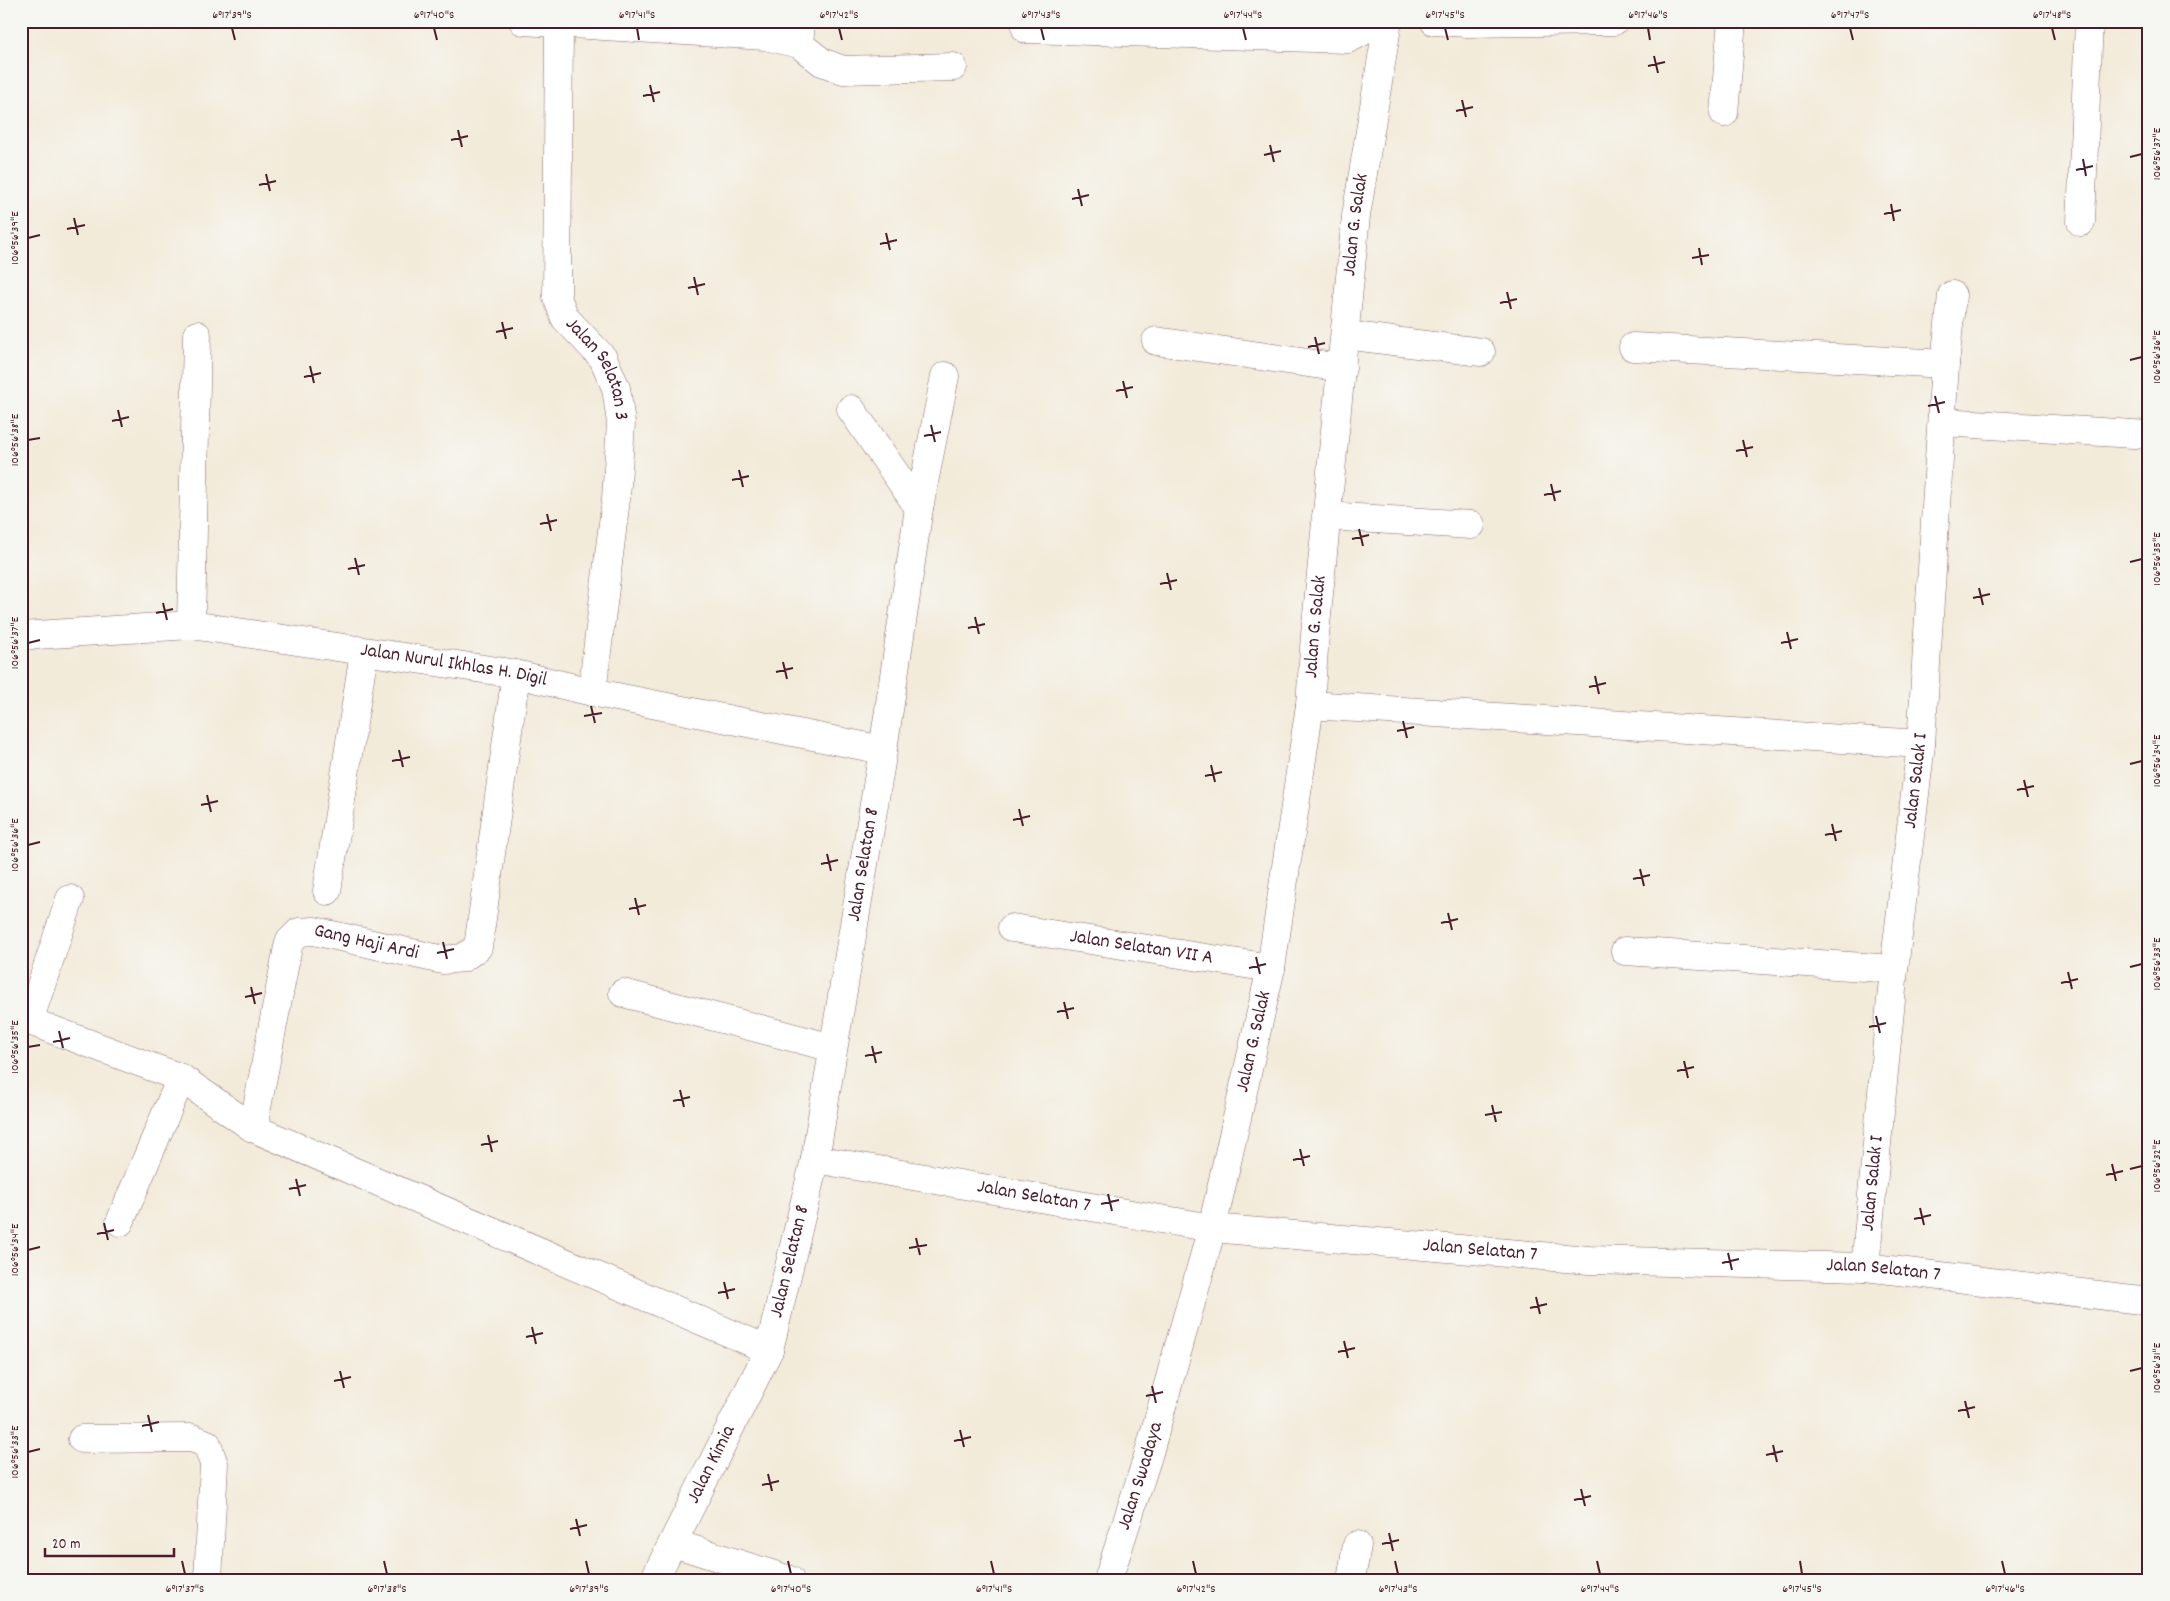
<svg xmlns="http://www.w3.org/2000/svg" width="2170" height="1601" font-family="Dekko,sans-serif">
<rect width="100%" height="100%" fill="#f6f6f2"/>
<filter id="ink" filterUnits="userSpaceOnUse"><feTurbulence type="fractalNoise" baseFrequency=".02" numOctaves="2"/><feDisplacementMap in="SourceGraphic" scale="10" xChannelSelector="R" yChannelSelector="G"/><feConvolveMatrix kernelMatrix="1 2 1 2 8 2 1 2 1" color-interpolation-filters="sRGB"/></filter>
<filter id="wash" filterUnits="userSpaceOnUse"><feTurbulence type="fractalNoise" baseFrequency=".0096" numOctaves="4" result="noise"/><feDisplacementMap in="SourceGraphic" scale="20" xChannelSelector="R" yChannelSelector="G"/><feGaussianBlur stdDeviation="1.12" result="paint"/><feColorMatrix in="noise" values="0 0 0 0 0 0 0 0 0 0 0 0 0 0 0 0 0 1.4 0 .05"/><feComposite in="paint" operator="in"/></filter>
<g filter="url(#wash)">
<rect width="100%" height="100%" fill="#f3ebda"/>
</g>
<g filter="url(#ink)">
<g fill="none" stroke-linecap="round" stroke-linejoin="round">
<defs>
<g id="minor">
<path d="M523,21L765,36L799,44L822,62L843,70L953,67"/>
<path id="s1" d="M559,21L557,297L565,318L603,358L616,388L621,423L616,499L592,692"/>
<path d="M1434,21L1468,23L1614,21"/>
<path d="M1026,29L1348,39L1383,21"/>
<path d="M799,44L801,21"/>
<path d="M1724,113L1732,21"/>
<path d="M2081,222L2089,21"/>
<path d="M1345,335L1481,352"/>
<path d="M1156,341L1342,368"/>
<path d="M1633,347L1945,364"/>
<path d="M851,409L919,508"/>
<path d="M1943,422L2149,435"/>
<path d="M1326,516L1471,525"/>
<path d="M191,625L197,335"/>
<path id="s2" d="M21,636L191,625L516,674L592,692L883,750"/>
<path d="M1310,705L1921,744"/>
<path d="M327,891L364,652"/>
<path id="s3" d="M1012,928L1271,968"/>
<path d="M1625,951L1894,969"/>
<path d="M623,993L833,1048"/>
<path d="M21,1018L181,1078L253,1128L769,1350"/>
<path d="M29,1021L70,899"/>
<path id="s4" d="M253,1128L289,942L299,932L314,931L443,960L463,958L478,947L516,674"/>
<path id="s5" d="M815,1159L1212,1228L1589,1260L1865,1267L2149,1301"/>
<path d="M120,1222L181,1078"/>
<path id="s6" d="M1865,1267L1894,969L1921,744L1945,364L1952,295"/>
<path d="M82,1439L192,1438L207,1444L214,1464L208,1580"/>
<path d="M673,1543L790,1580"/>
<path id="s7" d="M654,1580L769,1350L815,1159L883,750L919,508L945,376"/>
<path id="s8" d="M1108,1580L1148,1456L1212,1228L1271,968L1310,705L1315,635L1356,216L1388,21"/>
<path d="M1351,1580L1357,1545"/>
</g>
</defs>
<!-- minor casing -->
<use href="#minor" stroke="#856668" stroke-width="29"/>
<!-- minor -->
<use href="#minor" stroke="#fff" stroke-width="28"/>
</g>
</g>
<!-- ticks -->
<path fill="none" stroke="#4a1f2b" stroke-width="2" d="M232,28L235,40M434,28L437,40M637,28L639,40M839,28L842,40M1041,28L1044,40M1243,28L1246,40M1445,28L1448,40M1648,28L1650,40M1850,28L1853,40M2052,28L2055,40M1654,56L1658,73M1648,66L1665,62M650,85L654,102M643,96L660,92M1462,100L1466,117M1456,111L1473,107M458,130L462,147M451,140L468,136M1270,145L1274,162M1264,155L1281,151M2130,157L2142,154M2083,159L2086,176M2076,170L2093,166M266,174L270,191M259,185L276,181M1078,189L1082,206M1072,199L1089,195M1891,204L1894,221M1884,214L1901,210M74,218L78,235M67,229L85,225M886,233L890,250M28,238L40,235M880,244L897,240M1699,248L1702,265M1692,258L1709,255M694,277L698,295M688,288L705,284M1507,292L1511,309M1500,303L1517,299M502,322L506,339M496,332L513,328M1315,337L1319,354M1308,347L1325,343M2130,360L2142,357M310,366L314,383M304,377L321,373M1123,381L1127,398M1116,391L1133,387M1935,396L1939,413M1928,406L1945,402M118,410L122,427M112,421L129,417M931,425L935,442M924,436L941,432M28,440L40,438M1743,440L1747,457M1736,451L1753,447M739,470L743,487M732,480L749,476M1551,484L1555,501M1544,495L1561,491M547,514L551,531M540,524L557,520M1359,529L1363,546M1352,539L1369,535M355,558L359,575M2130,562L2142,559M348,569L365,565M1167,573L1171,590M1160,584L1177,580M1979,588L1983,605M1973,598L1990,594M163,603L167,620M156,613L173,609M975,617L979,634M968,628L985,624M1787,632L1791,649M28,643L40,640M1781,643L1798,639M783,662L787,679M776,672L793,668M1595,676L1599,694M1589,687L1606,683M591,706L595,723M584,716L602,713M1403,721L1407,738M1397,731L1414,727M399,750L403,767M392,761L410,757M2130,764L2142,761M1211,765L1215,782M1205,776L1222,772M2024,780L2028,797M2017,790L2034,786M207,795L211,812M201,805L218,801M1019,809L1023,826M1013,820L1030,816M1832,824L1836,841M1825,835L1842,831M28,845L40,842M827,854L831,871M821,864L838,860M1640,869L1644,886M1633,879L1650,875M635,898L639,915M629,909L646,905M1448,913L1452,930M1441,923L1458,919M443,942L447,959M437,953L454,949M1256,957L1260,974M2130,967L2142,964M1249,968L1266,964M2068,972L2072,989M2061,983L2078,979M251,987L255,1004M245,997L262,993M1064,1002L1068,1019M1057,1012L1074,1008M1876,1016L1880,1033M1869,1027L1886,1023M59,1031L63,1048M53,1042L70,1038M872,1046L876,1063M28,1047L40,1045M865,1056L882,1052M1684,1061L1688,1078M1677,1071L1694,1067M680,1090L684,1107M673,1101L690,1097M1492,1105L1496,1122M1485,1115L1502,1112M488,1135L492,1152M481,1145L498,1141M1300,1149L1304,1166M1293,1160L1310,1156M2112,1164L2116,1181M2130,1169L2142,1166M2106,1175L2123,1171M296,1179L300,1196M289,1189L306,1185M1108,1194L1112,1211M1101,1204L1119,1200M1920,1208L1924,1225M1914,1219L1931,1215M104,1223L108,1240M97,1234L114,1230M916,1238L920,1255M909,1248L927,1245M28,1250L40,1247M1728,1253L1732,1270M1722,1263L1739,1259M724,1282L728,1299M718,1293L735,1289M1536,1297L1540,1314M1530,1308L1547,1304M532,1327L536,1344M526,1337L543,1333M1344,1341L1348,1358M1338,1352L1355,1348M340,1371L344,1388M2130,1371L2142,1368M334,1381L351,1377M1152,1386L1156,1403M1146,1396L1163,1392M1965,1401L1969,1418M1958,1411L1975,1407M148,1415L152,1432M142,1426L159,1422M960,1430L964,1447M954,1441L971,1437M1773,1445L1777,1462M28,1452L40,1449M1766,1455L1783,1451M768,1474L772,1491M762,1485L779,1481M1581,1489L1585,1506M1574,1500L1591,1496M576,1519L580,1536M570,1529L587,1525M1389,1533L1393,1551M1382,1544L1399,1540M182,1561L185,1574M384,1561L387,1574M586,1561L589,1574M788,1561L791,1574M991,1561L994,1574M1193,1561L1196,1574M1395,1561L1398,1574M1597,1561L1600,1574M1800,1561L1802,1574M2002,1561L2005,1574"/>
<g text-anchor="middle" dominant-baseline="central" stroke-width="5" stroke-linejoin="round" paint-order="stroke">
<!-- street labels -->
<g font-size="20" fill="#4a1f2b" stroke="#f6f6f2">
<text stroke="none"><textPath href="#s8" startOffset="1382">Jalan G. Salak</textPath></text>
<text stroke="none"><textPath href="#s1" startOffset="361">Jalan Selatan 3</textPath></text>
<text stroke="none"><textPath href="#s8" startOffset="978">Jalan G. Salak</textPath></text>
<text stroke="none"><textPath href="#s2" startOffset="436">Jalan Nurul Ikhlas H. Digil</textPath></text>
<text stroke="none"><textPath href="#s6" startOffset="489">Jalan Salak I</textPath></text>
<text stroke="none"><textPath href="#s7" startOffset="752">Jalan Selatan 8</textPath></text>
<text stroke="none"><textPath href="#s4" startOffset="272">Gang Haji Ardi</textPath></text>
<text stroke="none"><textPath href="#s3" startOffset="131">Jalan Selatan VII A</textPath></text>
<text stroke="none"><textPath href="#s8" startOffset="558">Jalan G. Salak</textPath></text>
<text stroke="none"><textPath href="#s6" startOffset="84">Jalan Salak I</textPath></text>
<text stroke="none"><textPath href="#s5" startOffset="222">Jalan Selatan 7</textPath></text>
<text stroke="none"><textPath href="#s5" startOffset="672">Jalan Selatan 7</textPath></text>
<text stroke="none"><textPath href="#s7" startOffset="348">Jalan Selatan 8</textPath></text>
<text stroke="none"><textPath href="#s5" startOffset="1076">Jalan Selatan 7</textPath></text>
<text stroke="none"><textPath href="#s7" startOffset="129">Jalan Kimia</textPath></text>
<text stroke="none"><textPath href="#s8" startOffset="109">Jalan Swadaya</textPath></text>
</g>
</g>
<!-- margin -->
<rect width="2170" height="1601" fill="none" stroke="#f6f6f2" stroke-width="55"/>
<!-- scale -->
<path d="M45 1548v8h129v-8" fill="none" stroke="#4a1f2b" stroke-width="2.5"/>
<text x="52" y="1548" font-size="15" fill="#4a1f2b" stroke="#f6f6f2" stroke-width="4" paint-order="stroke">20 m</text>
<rect x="28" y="28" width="2114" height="1546" fill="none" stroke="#4a1f2b" stroke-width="2"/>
<g font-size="12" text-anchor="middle" fill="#4a1f2b">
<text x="232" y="18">6°17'39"S</text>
<text x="434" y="18">6°17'40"S</text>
<text x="637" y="18">6°17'41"S</text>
<text x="839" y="18">6°17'42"S</text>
<text x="1041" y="18">6°17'43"S</text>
<text x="1243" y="18">6°17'44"S</text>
<text x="1445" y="18">6°17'45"S</text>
<text x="1648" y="18">6°17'46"S</text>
<text x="1850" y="18">6°17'47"S</text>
<text x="2052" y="18">6°17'48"S</text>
<text transform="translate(2156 154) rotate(-90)" y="4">106°56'37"E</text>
<text transform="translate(14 238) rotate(-90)" y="4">106°56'39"E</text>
<text transform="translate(2156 357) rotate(-90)" y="4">106°56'36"E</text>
<text transform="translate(14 440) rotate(-90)" y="4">106°56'38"E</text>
<text transform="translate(2156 559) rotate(-90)" y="4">106°56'35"E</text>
<text transform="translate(14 643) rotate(-90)" y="4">106°56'37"E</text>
<text transform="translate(2156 761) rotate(-90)" y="4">106°56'34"E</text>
<text transform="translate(14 845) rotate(-90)" y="4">106°56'36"E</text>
<text transform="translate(2156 964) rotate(-90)" y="4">106°56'33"E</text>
<text transform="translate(14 1047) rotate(-90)" y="4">106°56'35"E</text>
<text transform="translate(2156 1166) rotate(-90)" y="4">106°56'32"E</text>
<text transform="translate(14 1250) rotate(-90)" y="4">106°56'34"E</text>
<text transform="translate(2156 1368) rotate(-90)" y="4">106°56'31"E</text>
<text transform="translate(14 1452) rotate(-90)" y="4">106°56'33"E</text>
<text x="185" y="1592">6°17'37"S</text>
<text x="387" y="1592">6°17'38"S</text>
<text x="589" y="1592">6°17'39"S</text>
<text x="791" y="1592">6°17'40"S</text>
<text x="994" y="1592">6°17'41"S</text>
<text x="1196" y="1592">6°17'42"S</text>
<text x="1398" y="1592">6°17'43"S</text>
<text x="1600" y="1592">6°17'44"S</text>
<text x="1802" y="1592">6°17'45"S</text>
<text x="2005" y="1592">6°17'46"S</text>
</g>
</svg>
